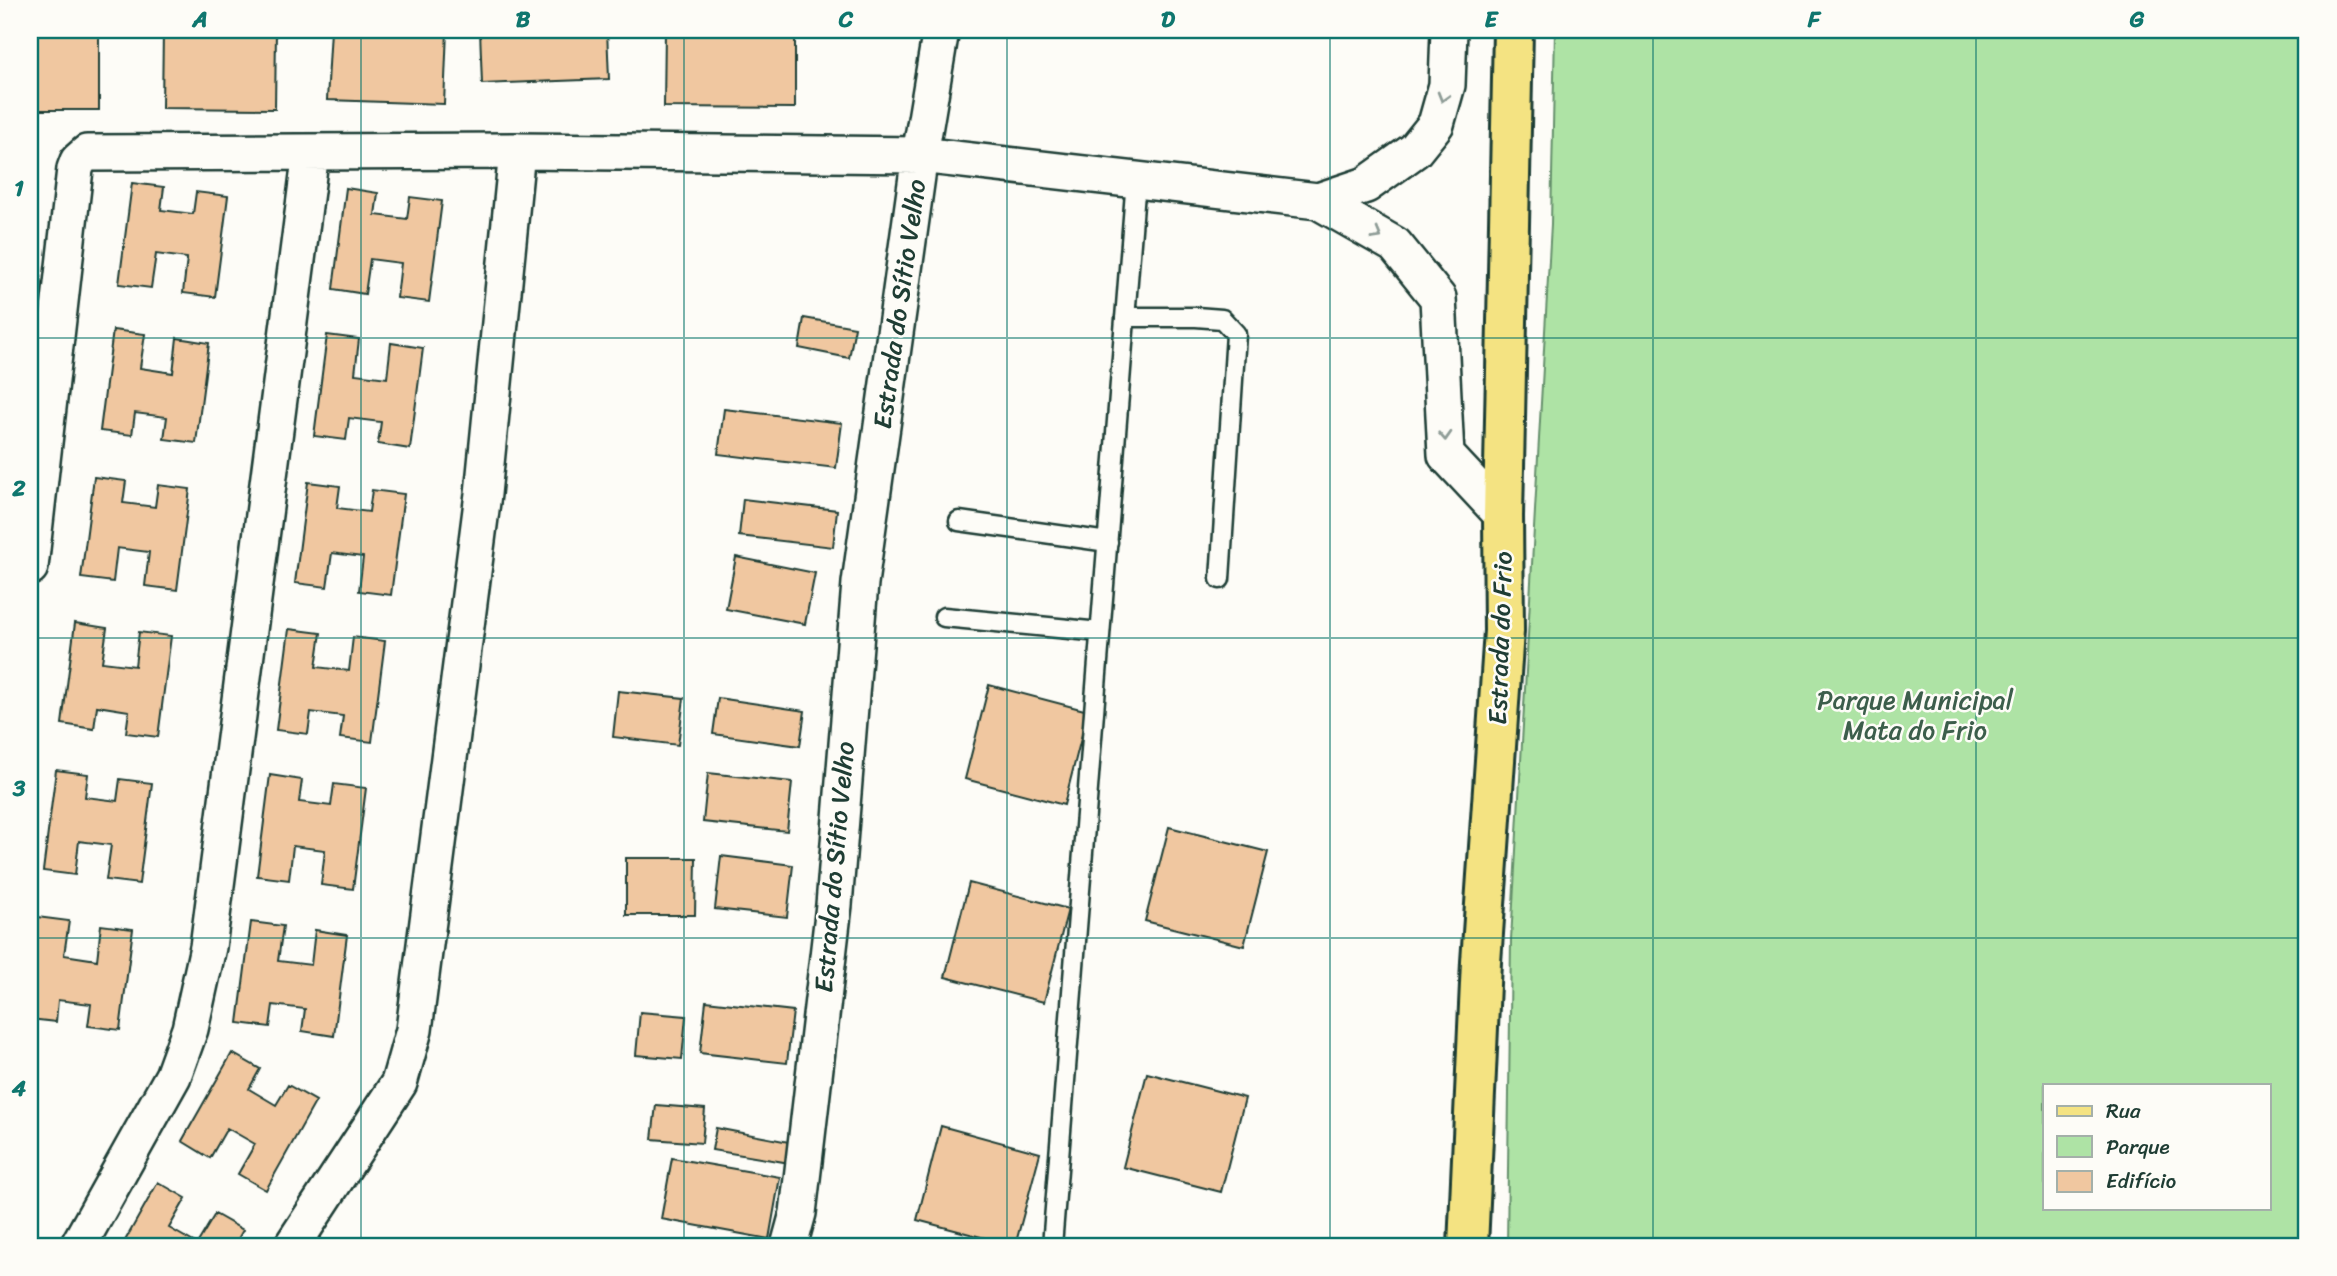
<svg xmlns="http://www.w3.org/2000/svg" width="2337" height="1276" font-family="Sriracha,sans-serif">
<rect width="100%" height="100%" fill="#fdfcf7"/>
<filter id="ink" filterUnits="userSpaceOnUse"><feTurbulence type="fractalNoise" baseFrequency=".0143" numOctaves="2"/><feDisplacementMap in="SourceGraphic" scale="14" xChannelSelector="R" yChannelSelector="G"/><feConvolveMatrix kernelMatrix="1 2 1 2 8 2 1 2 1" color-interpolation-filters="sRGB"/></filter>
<g filter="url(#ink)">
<!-- green -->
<path fill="#aee3a5" stroke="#66906c" stroke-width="2" fill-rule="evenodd" d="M1555,30H2307V1246H1507L1511,940L1551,224ZM2045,1085H2269V1208H2045Z"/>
<!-- building -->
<path fill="#f0c7a0" stroke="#1f3d34" stroke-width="2" d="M30,30H99V110H30Z
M163,30H276L275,109L162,108Z
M331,30H447L444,104L327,100Z
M480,30H607L609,79L482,84Z
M665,30H795V108L664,107Z
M132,183L164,187L161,210L193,214L196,192L228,196L215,297L183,293L187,258L156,254L151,288L119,284Z
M346,188L378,193L375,215L407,219L410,197L442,201L429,302L397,298L401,263L370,259L365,294L333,289Z
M804,318L855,327L849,358L799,348Z
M113,330L145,334L140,368L173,373L177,338L209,343L196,443L164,439L167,417L135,413L132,435L100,431Z
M327,335L359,339L355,374L387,378L391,343L423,348L410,449L378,444L381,422L349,418L346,440L314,436Z
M724,409L842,423L836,468L718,454Z
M94,477L126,481L123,503L155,507L158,485L190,489L177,590L145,586L149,552L117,548L113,582L81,578Z
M308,482L340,486L337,508L369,512L372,490L404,494L391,595L359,591L363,557L332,553L327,587L295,583Z
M743,499L837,510L833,547L739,536Z
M736,557L815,573L805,624L726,609Z
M75,623L107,628L102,662L135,666L139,632L171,636L158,737L126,733L129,711L97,706L94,729L62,724Z
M289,629L321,633L316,667L349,671L353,637L385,641L372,742L340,738L343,716L311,712L308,734L276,730Z
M989,685L1088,711L1064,805L965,779Z
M618,691L684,698L678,745L613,737Z
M718,698L805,711L800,746L713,734Z
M56,770L88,774L85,797L117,801L120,779L152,783L139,884L106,880L111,845L79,841L75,875L43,871Z
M708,773L792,782L787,831L703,822Z
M270,775L302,780L299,802L331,806L334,784L366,788L353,889L321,885L325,850L293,846L289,880L257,876Z
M1169,827L1268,852L1244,946L1145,921Z
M721,856L793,865L787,917L715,909Z
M626,858H696L695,915H626Z
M969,883L1068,909L1044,1002L945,977Z
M37,917L69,921L64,955L97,960L101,925L133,929L120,1030L88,1026L91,1004L58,1000L56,1022L30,1019V972Z
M251,922L283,926L278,961L311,965L315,930L347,935L334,1036L302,1031L305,1009L273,1005L270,1027L238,1023Z
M706,1001L793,1011L787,1063L700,1053Z
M640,1012L686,1016L682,1059L636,1055Z
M232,1053L260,1069L249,1089L276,1105L288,1085L316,1101L266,1190L238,1174L255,1144L227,1128L210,1158L182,1141Z
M1147,1073L1245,1098L1221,1192L1123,1167Z
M656,1105L705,1109L702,1143L652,1139Z
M941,1126L1040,1153L1015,1246L917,1220Z
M716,1128L794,1143L790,1163L712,1150Z
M672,1158L780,1177L769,1239L661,1219Z
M158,1182L186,1198L169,1228L197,1244L215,1214L243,1230L234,1246H122Z"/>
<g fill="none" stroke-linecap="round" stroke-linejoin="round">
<defs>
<path id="service" d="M1125,317H1196L1222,319L1236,334L1220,579
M959,521L1108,542
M944,617L1100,632
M1052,1246L1136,179"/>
<path id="minor" d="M1318,201L1366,185L1415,150L1436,124L1447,85L1449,30
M30,567L75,169L78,161L87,153L517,151L920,155L941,30
M78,1246L173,1076L190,1029L208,947L311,152
M292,1246L399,1083L414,1030L483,494L517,151
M789,1246L798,1213L834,905L860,583L920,155L1318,201L1395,245L1438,298L1446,455L1503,516"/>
<path id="primary" d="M1468,1246L1481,962L1504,631L1503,516L1513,30"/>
</defs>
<!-- service casing -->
<use href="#service" stroke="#1f3d34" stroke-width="23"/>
<!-- minor casing -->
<use href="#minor" stroke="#1f3d34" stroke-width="40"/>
<!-- primary casing -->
<use href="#primary" stroke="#1f3d34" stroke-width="44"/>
<!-- service -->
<use href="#service" stroke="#fdfcf7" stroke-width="18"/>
<!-- minor -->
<use href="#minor" stroke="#fdfcf7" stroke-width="35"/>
<!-- primary -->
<use href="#primary" stroke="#f4e382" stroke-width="38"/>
</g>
<!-- one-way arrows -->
<defs><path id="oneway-chevron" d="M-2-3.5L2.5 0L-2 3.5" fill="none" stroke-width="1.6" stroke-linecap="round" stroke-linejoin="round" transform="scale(1.75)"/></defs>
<g stroke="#8e9c96">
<use href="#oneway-chevron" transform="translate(1443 97) rotate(106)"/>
<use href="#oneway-chevron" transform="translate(1377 235) rotate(30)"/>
<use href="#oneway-chevron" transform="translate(1445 436) rotate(87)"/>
</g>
</g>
<!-- grid -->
<path fill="none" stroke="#0f766e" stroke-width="2" stroke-opacity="0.55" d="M361,30V1246M684,30V1246M1007,30V1246M1330,30V1246M1653,30V1246M1976,30V1246M30,338H2307M30,638H2307M30,938H2307"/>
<g text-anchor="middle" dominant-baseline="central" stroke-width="5" stroke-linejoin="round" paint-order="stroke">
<!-- street labels -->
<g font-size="26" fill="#1f3d34" stroke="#fdfcf7">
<text transform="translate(899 304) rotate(-82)">Estrada do Sítio Velho</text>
<text transform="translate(1500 638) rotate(-88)">Estrada do Frio</text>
<text transform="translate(834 867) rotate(-85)">Estrada do Sítio Velho</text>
</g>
<!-- park labels -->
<g font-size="26" fill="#3c5e4b" stroke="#fdfcf7">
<text x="1915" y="700">Parque Municipal<tspan x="1915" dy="30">Mata do Frio</tspan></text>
</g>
</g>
<!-- margin -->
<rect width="2337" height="1276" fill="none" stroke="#fdfcf7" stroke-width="77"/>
<!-- legend -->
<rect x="2043" y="1084" width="228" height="126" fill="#fdfcf7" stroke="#a4b0a9" stroke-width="2"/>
<rect x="2057" y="1106" width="35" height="10" fill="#f4e382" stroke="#a4b0a9" stroke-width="2"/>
<text x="2106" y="1118" font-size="21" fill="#1f3d34">Rua</text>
<rect x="2057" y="1136" width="35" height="21" fill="#aee3a5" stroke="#a4b0a9" stroke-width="2"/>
<text x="2106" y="1154" font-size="21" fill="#1f3d34">Parque</text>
<rect x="2057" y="1171" width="35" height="21" fill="#f0c7a0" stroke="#a4b0a9" stroke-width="2"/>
<text x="2106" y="1188" font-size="21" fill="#1f3d34">Edifício</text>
<rect x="38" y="38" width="2260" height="1200" fill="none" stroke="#0f766e" stroke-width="2.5"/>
<g font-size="23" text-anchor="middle" font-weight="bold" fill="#0f766e">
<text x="200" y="27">A</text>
<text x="523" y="27">B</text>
<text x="846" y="27">C</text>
<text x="1168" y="27">D</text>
<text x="1491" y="27">E</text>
<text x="1814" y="27">F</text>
<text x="2137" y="27">G</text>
<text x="19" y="196">1</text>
<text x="19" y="496">2</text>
<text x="19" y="796">3</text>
<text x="19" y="1096">4</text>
</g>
</svg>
